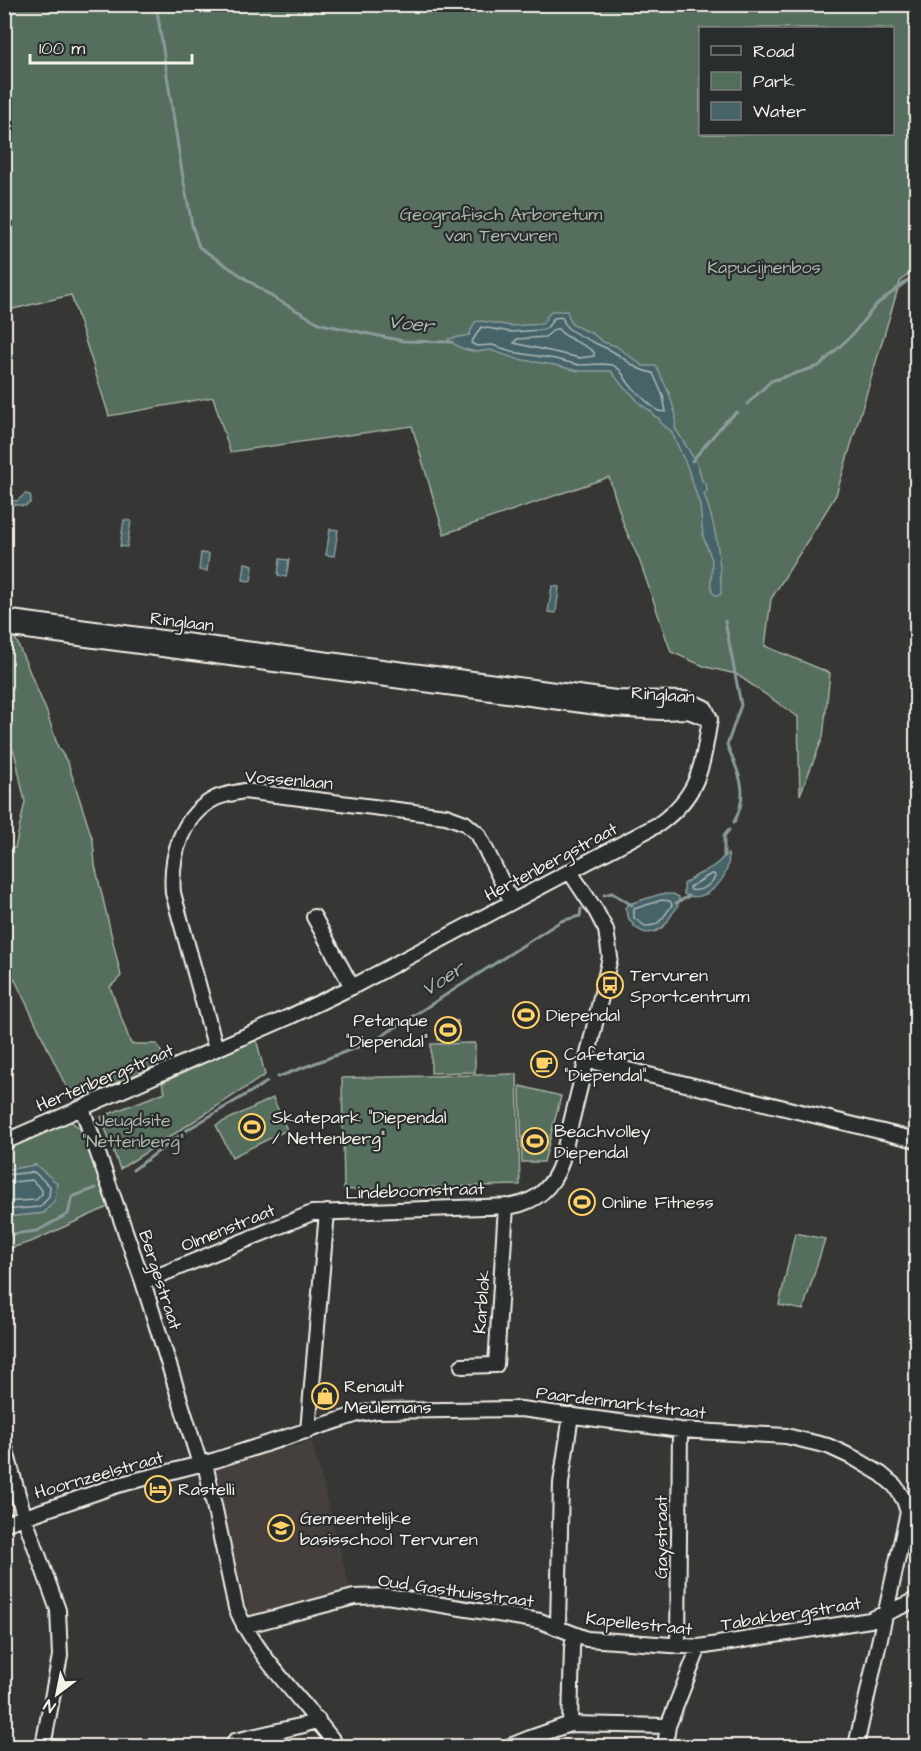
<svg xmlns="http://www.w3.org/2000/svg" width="921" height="1751" font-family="'Architects Daughter',sans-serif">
<rect width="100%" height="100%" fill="#363635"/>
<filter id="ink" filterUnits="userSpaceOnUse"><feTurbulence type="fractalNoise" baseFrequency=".0167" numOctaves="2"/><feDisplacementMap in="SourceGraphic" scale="12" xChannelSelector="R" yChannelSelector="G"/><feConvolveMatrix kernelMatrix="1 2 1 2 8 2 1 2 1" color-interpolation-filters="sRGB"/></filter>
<g filter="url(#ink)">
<!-- built -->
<path fill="#45413d" d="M312,1442L351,1592L250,1619L212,1470L215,1466Z"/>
<!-- green -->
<path fill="#546e5d" stroke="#a4b0a2" stroke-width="1.5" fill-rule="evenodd" d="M4,5H916V267L900,282L836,495L771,599L765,646L830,673L823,737L800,795L798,717L736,674L706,667L671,652L639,559L624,526L609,477L444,534L412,426L230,452L213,397L109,416L71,295L5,311ZM700,28H892V134H700Z
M5,634L14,635L46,710L58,747L68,763L93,841L95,865L121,976L110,987L131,1044H157L166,1062L73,1101L5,959V848H15L25,802L15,755L6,733L10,712L5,697Z
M439,1020L458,1021L457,1040H438Z
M256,1038L265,1075L120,1169L101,1117L165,1092L162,1083Z
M475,1043V1072L431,1073V1044Z
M517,1074L520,1185L344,1190L342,1078Z
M520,1086L561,1096L544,1162H522Z
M273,1098L287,1130L232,1157L216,1125Z
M69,1120L86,1133L110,1206L33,1241L5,1250L4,1217L44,1213L36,1165L5,1170V1149Z
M795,1233L825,1239L803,1310L779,1305Z"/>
<!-- water -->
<path fill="#456368" stroke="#8b9c9b" stroke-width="1.5" d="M551,311H567L571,324L593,334L603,342L616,346L643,366H656L669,393L676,416L675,428L698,465L702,481L706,484L707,491L704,494C716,526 721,559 721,594L717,596L712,592L711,585L712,560L703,536L700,505L687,466L671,431L661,423L659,418L654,416L651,411L641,405L631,393L625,389L611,371H578L554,365L517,359L490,350L477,352L463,349L449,341L448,339L469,335L475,322L482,321L511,326L542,324Z
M25,494L30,495L31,498L30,503L25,506L5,503V500L17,501Z
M124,520L131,521L127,547L120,546Z
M330,529L338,530L334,556L326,555Z
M201,553L209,554L207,571L199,570Z
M280,559L289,560L286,577L278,575Z
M245,563L253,565L251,581L243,580Z
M552,586L559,587L556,613L548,612Z
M728,854C733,875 706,906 684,894V884C694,875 706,872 716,864C721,861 722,857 728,854Z
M661,894H673L679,897C679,905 677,908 672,914C668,920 667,925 660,929C642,940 629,924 625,908L629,904Z
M36,1165L57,1183L55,1200L44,1213L5,1217V1170Z"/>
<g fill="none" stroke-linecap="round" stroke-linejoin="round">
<!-- shore -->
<path stroke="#aeb8b5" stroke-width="1.5" d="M554,318L562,317C564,322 565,326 569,329C582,338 598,344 612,351C628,360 634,370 653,373L663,396L666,412L658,411L646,401L629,384L620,370L613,365L603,364L579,365L555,359L518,353L492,345L477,346L471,343L481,327L511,332L542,330L547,328Z
M555,329H558C567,340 583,343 594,352V356L580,358L514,343L517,339L545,337Z
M711,874H714L715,877C710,886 700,892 691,890L690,887Z
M662,900L670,901L672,905C664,916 660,927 645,926L634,918V909Z
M4,1175L34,1172L50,1186L49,1197L40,1207L4,1210
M4,1183L32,1180L42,1190V1194L36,1200L4,1202"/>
<!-- stream -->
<path stroke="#8b9c9b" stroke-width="3" d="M156,4L182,172L192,225L199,247L274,298L321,324L403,341L452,342
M747,404L771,381L819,366L852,335L876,305L916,274
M692,461L725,422L737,412
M725,621L741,705L727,745C739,773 750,793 734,822
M724,856V836L729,830
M604,895L612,893L632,905
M676,903L689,896
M278,1077L374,1041L561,921L580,916L581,909
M133,1170L190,1128L267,1082
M4,1235L37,1231L68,1214L72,1197L96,1188"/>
<defs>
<path id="minor" d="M4,617L616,698L686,699L705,708L710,719
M4,628L612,709L661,712L688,711L709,719
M314,917L352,987
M216,1049L173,893C170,857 181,815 216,798C224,794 235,793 244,791L446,816L465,823L478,834L512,902
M587,1060L916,1140
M82,1108L143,1282L200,1464
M4,1142L289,1017L352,987L659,824C700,794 702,766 710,719
M143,1282L312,1213L512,1206C537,1202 553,1186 561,1163L589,1050L610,957L606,930L596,911L570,872
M462,1366L496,1365L506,1206
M308,1431L327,1212
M4,1444L24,1516L58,1610L60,1656L43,1746
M205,1463L236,1608C257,1658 305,1702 337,1746
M4,1524L118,1485L216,1460L358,1414L376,1411L521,1409L680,1430L786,1436L828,1446L854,1458L881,1474L895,1486L904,1500L908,1512L856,1746
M244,1626L354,1597L387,1596L540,1621L587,1639L699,1647L870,1620L916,1600
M558,1627L561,1483L571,1415
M678,1646L680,1430
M570,1724L572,1648L574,1635
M234,1746L235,1741L304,1725L318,1720
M510,1746L530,1738L570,1724L668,1726
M665,1746L668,1726L699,1647"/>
</defs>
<!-- minor casing -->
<use href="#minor" stroke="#f4f1e8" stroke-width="18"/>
<!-- minor -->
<use href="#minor" stroke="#2a2d2e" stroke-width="14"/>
</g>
</g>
<!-- icons -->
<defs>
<symbol id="bus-ring" viewBox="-11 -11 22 22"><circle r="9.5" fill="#2a2d2e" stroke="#ffd166" stroke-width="1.5"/><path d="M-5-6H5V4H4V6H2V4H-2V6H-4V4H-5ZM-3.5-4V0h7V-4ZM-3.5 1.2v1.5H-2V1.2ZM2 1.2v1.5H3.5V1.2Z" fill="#ffd166"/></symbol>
<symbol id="stadium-ring" viewBox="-11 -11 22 22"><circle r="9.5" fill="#2a2d2e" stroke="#ffd166" stroke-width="1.5"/><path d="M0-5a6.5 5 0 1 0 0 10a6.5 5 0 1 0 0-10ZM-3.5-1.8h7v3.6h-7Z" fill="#ffd166"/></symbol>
<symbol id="cafe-ring" viewBox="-11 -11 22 22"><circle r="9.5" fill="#2a2d2e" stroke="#ffd166" stroke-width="1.5"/><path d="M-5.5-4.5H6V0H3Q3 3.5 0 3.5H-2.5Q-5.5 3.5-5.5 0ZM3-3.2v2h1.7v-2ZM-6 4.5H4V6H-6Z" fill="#ffd166"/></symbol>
<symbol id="shop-ring" viewBox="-11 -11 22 22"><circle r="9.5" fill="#2a2d2e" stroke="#ffd166" stroke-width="1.5"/><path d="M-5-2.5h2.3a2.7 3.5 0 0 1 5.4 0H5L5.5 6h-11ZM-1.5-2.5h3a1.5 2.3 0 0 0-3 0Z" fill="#ffd166"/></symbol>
<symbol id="hotel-ring" viewBox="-11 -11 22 22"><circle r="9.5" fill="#2a2d2e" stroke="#ffd166" stroke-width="1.5"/><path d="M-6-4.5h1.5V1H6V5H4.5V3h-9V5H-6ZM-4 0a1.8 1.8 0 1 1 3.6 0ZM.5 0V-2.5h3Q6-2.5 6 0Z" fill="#ffd166"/></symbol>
<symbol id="school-ring" viewBox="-11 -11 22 22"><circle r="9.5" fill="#2a2d2e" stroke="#ffd166" stroke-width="1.5"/><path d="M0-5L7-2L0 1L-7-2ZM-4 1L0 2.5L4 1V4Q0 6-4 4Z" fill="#ffd166"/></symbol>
</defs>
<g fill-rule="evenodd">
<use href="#bus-ring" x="595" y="970" width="30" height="30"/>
<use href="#stadium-ring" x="511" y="1000" width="30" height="30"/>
<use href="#stadium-ring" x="433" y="1015" width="30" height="30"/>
<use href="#cafe-ring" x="529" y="1049" width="30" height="30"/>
<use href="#stadium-ring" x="237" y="1112" width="30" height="30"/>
<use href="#stadium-ring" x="520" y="1126" width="30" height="30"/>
<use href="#stadium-ring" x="567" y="1187" width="30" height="30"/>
<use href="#shop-ring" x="310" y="1381" width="30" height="30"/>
<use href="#hotel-ring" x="143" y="1474" width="30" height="30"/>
<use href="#school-ring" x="266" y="1513" width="30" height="30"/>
</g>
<g text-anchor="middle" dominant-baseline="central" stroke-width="4.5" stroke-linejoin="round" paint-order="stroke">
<!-- park labels -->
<g font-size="18" fill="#acb6a9" stroke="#2a2d2e">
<text x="501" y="214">Geografisch Arboretum<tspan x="501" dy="21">van Tervuren</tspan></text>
<text x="764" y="267">Kapucijnenbos</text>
<text x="133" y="1120">Jeugdsite<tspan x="133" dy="21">"Nettenberg"</tspan></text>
</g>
<!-- street labels -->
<g font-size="18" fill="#f4f1e8" stroke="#2a2d2e">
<text transform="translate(182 622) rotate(7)">Ringlaan</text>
<text transform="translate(663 695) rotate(4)">Ringlaan</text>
<text transform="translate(289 780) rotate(5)">Vossenlaan</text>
<text transform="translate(551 862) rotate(-28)">Hertenbergstraat</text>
<text transform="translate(105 1078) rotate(-23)">Hertenbergstraat</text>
<text transform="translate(415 1191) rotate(-2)">Lindeboomstraat</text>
<text transform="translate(228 1228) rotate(-22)">Olmenstraat</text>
<text transform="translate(160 1280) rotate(72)">Bergestraat</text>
<text transform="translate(482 1302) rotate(-86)">Karblok</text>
<text transform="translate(621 1403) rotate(7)">Paardenmarktstraat</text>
<text transform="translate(99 1475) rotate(-16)">Hoornzeelstraat</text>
<text transform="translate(661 1537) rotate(-90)">Gaystraat</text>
<text transform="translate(456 1591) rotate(8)">Oud Gasthuisstraat</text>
<text transform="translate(791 1614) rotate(-9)">Tabakbergstraat</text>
<text transform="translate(639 1624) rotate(6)">Kapellestraat</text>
</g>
<!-- poi labels -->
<g font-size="18" fill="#f4f1e8" stroke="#2a2d2e" text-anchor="start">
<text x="630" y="975">Tervuren<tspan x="630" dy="21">Sportcentrum</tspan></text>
<text x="546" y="1015">Diependal</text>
<text x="428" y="1020" text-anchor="end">Petanque<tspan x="428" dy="21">"Diependal"</tspan></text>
<text x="564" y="1054">Cafetaria<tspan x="564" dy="21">"Diependal"</tspan></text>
<text x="272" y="1117">Skatepark "Diependal<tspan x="272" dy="21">/ Nettenberg"</tspan></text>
<text x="554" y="1131">Beachvolley<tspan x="554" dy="21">Diependal</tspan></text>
<text x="602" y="1202">Online Fitness</text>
<text x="344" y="1386">Renault<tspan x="344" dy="21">Meulemans</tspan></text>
<text x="178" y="1489">Rastelli</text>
<text x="300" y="1518">Gemeentelijke<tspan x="300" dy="21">basisschool Tervuren</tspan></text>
</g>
<!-- water labels -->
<g font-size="20" font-style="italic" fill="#aeb8b5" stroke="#2a2d2e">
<text transform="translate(411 324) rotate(6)">Voer</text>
<text transform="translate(443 979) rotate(-33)">Voer</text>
</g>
</g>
<!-- margin -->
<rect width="921" height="1751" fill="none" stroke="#2a2d2e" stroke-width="24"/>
<rect x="12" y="12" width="897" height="1727" fill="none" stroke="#f4f1e8" stroke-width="2" filter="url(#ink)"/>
<!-- legend -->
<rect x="699" y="27" width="195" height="108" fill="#2a2d2e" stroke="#7b7b78" stroke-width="1.5"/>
<rect x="711" y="46" width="30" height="9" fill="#2a2d2e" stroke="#7b7b78" stroke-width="1.5"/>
<text x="753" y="57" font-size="18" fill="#f4f1e8">Road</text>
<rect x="711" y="72" width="30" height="18" fill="#546e5d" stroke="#7b7b78" stroke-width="1.5"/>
<text x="753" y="87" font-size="18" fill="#f4f1e8">Park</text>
<rect x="711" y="102" width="30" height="18" fill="#456368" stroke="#7b7b78" stroke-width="1.5"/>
<text x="753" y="117" font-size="18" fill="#f4f1e8">Water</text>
<!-- north arrow -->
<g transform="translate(57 1694) rotate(212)" stroke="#2a2d2e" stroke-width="4.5" paint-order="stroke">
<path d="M0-4.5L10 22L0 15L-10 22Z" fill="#f4f1e8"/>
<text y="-9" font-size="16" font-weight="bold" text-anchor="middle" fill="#f4f1e8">N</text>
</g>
<!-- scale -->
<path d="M30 54v9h162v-9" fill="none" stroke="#f4f1e8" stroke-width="3"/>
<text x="39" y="54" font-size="18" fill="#f4f1e8" stroke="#2a2d2e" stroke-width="4.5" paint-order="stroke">100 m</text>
</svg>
